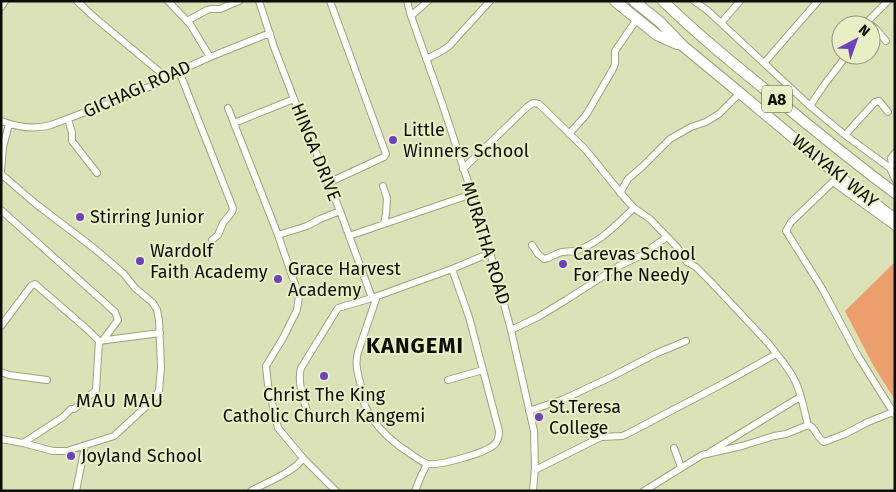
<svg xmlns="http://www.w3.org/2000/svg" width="896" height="492" font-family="'Fira Sans',sans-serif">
<rect width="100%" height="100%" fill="#dce2b7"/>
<!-- green -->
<path fill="#eb9f6d" d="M895,262V400L873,365L845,311Z"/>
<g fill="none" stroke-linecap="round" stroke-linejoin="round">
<defs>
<path id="minor" d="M77,1L94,17L167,78
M168,1L190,24L210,57
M259,1L274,47L294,99L340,211L372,298L452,269L490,253
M407,1L411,16L442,103L484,230L511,330L534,431L535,468L533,491
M694,1L707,10L810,106L845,135L890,168
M1,7L5,1
M411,16L428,1
M187,21L207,10L210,9H220L239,1
M867,22L888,1
M721,23L740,1
M865,25L867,22L876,29L886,41
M426,59L442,51L449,46L490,1
M764,63L818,1
M179,71L233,208L232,212L223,223L218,235L212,240
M810,106L824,85L847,55
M228,108L278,235L299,296L297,310L283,338L266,366L268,385L278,428L303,458L336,491
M68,119L72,133V141L97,173
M1,121C17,127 34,130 51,125L125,97L158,83L179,71L210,57L270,33
M234,123L294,99
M569,134L586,115L613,69L615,64V51L637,19
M845,135L875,102L879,101L880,102L888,112
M895,153L891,158L892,164L890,168L895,179
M463,169L527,107L533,103L539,104L585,149L624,197L634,208L650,219L677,247L687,262L696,267L711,282L769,344C778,357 790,368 796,383C802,396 804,411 808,425
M1,171L3,147L9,124
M1,174L36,204L95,249L124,274L135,288L153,303L157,310L159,320L161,367L159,391L152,401L114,436L67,451H53L23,443L1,439
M839,176L791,222L786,231L823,290L858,356L895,415
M833,182L895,227
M328,183L384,157L386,154L330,1
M383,186L387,198L386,214L384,224
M620,193L628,179L643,166L670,139L691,127L706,122L719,114L740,93
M1,210L115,312L118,320L103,340
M278,235L307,226L320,219L340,211
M349,236L472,194
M532,245L538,254L544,259C551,258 556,253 562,252C566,251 570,252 574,251C598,245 617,224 634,208
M377,296L358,352C355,362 357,371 360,382C362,391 362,400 366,408C374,425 392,442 408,452C414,456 421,462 428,464C439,466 485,453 494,445C498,442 499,436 499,431L469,317L452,269
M1,326L31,286L35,284L88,330L99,341
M511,330L538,317L566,300L619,266L640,256L667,237
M1,372L9,375L47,380
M448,380L483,370
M529,411L564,399L611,377L655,354L686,341
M308,415C304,400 297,383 301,368L338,308L372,298
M23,443L63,417L71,409H74L96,390L99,341L160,333
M674,448L681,467
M710,452L800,397
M535,470L601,437L622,436L627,434L726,382L776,354
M76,491L85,446
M251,491C265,483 296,471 303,458
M415,491L421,476L427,464
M644,491L702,455L742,446L774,436L786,434L808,425C816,427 817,439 824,442L845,434L868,422L893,412"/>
<path id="trunk" d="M615,1L657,35L677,44
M634,1L660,22L683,46L740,93L839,176L895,219
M663,1C698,35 735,65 773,96C813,129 853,162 895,193"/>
</defs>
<!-- minor casing -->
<use href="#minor" stroke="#9da37a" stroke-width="8"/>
<!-- trunk casing -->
<use href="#trunk" stroke="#9da37a" stroke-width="12"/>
<!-- minor -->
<use href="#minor" stroke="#fff" stroke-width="6"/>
<!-- trunk -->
<use href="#trunk" stroke="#fff" stroke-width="10"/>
</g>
<!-- markers -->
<g fill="#6c43bc" stroke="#e9efc4" stroke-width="2">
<circle cx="393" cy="140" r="5"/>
<circle cx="80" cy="217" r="5"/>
<circle cx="140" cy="261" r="5"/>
<circle cx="563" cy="264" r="5"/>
<circle cx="278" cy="279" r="5"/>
<circle cx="324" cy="376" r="5"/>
<circle cx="539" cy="417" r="5"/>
<circle cx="71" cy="456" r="5"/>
</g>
<g text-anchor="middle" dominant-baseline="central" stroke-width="4" stroke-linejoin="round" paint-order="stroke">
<!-- shield labels -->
<rect fill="#e9efc4" stroke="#4f523c" stroke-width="1" x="762" y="85.5" width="30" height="27" rx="4"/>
<g font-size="16" font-weight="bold" fill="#0d0e02">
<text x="777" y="99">A8</text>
</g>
<!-- street labels -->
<g font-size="18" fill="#0d0e02" stroke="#e9efc4">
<text transform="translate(137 89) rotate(-24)">GICHAGI ROAD</text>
<text transform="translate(316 152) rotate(68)">HINGA DRIVE</text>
<text transform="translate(835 171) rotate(39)">WAIYAKI WAY</text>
<text transform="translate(486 243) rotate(73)">MURATHA ROAD</text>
</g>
<!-- poi labels -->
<g font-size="18" fill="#0d0e02" stroke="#e9efc4" text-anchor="start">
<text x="403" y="130">Little<tspan x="403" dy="21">Winners School</tspan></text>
<text x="90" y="217">Stirring Junior</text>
<text x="150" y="251">Wardolf<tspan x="150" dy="21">Faith Academy</tspan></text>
<text x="573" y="254">Carevas School<tspan x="573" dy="21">For The Needy</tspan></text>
<text x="288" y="269">Grace Harvest<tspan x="288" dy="21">Academy</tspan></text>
<text x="324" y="395" text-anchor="middle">Christ The King<tspan x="324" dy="21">Catholic Church Kangemi</tspan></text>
<text x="549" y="407">St.Teresa<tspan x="549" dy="21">College</tspan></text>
<text x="81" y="456">Joyland School</text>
</g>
<!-- neighbourhood labels -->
<g font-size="19" letter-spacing="1" fill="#0d0e02" stroke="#e9efc4">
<text x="120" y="400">MAU MAU</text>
</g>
<!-- district labels -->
<g font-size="22" font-weight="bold" letter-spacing="1" fill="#0d0e02" stroke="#e9efc4">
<text x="415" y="345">KANGEMI</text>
</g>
</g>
<!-- border -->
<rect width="896" height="492" fill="none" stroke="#0d0e02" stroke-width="5"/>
<!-- north arrow -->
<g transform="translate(856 40) rotate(41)"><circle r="24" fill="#e9efc4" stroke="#919576"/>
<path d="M0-4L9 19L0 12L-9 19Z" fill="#6c43bc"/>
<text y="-8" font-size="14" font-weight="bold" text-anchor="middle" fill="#0d0e02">N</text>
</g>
</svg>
